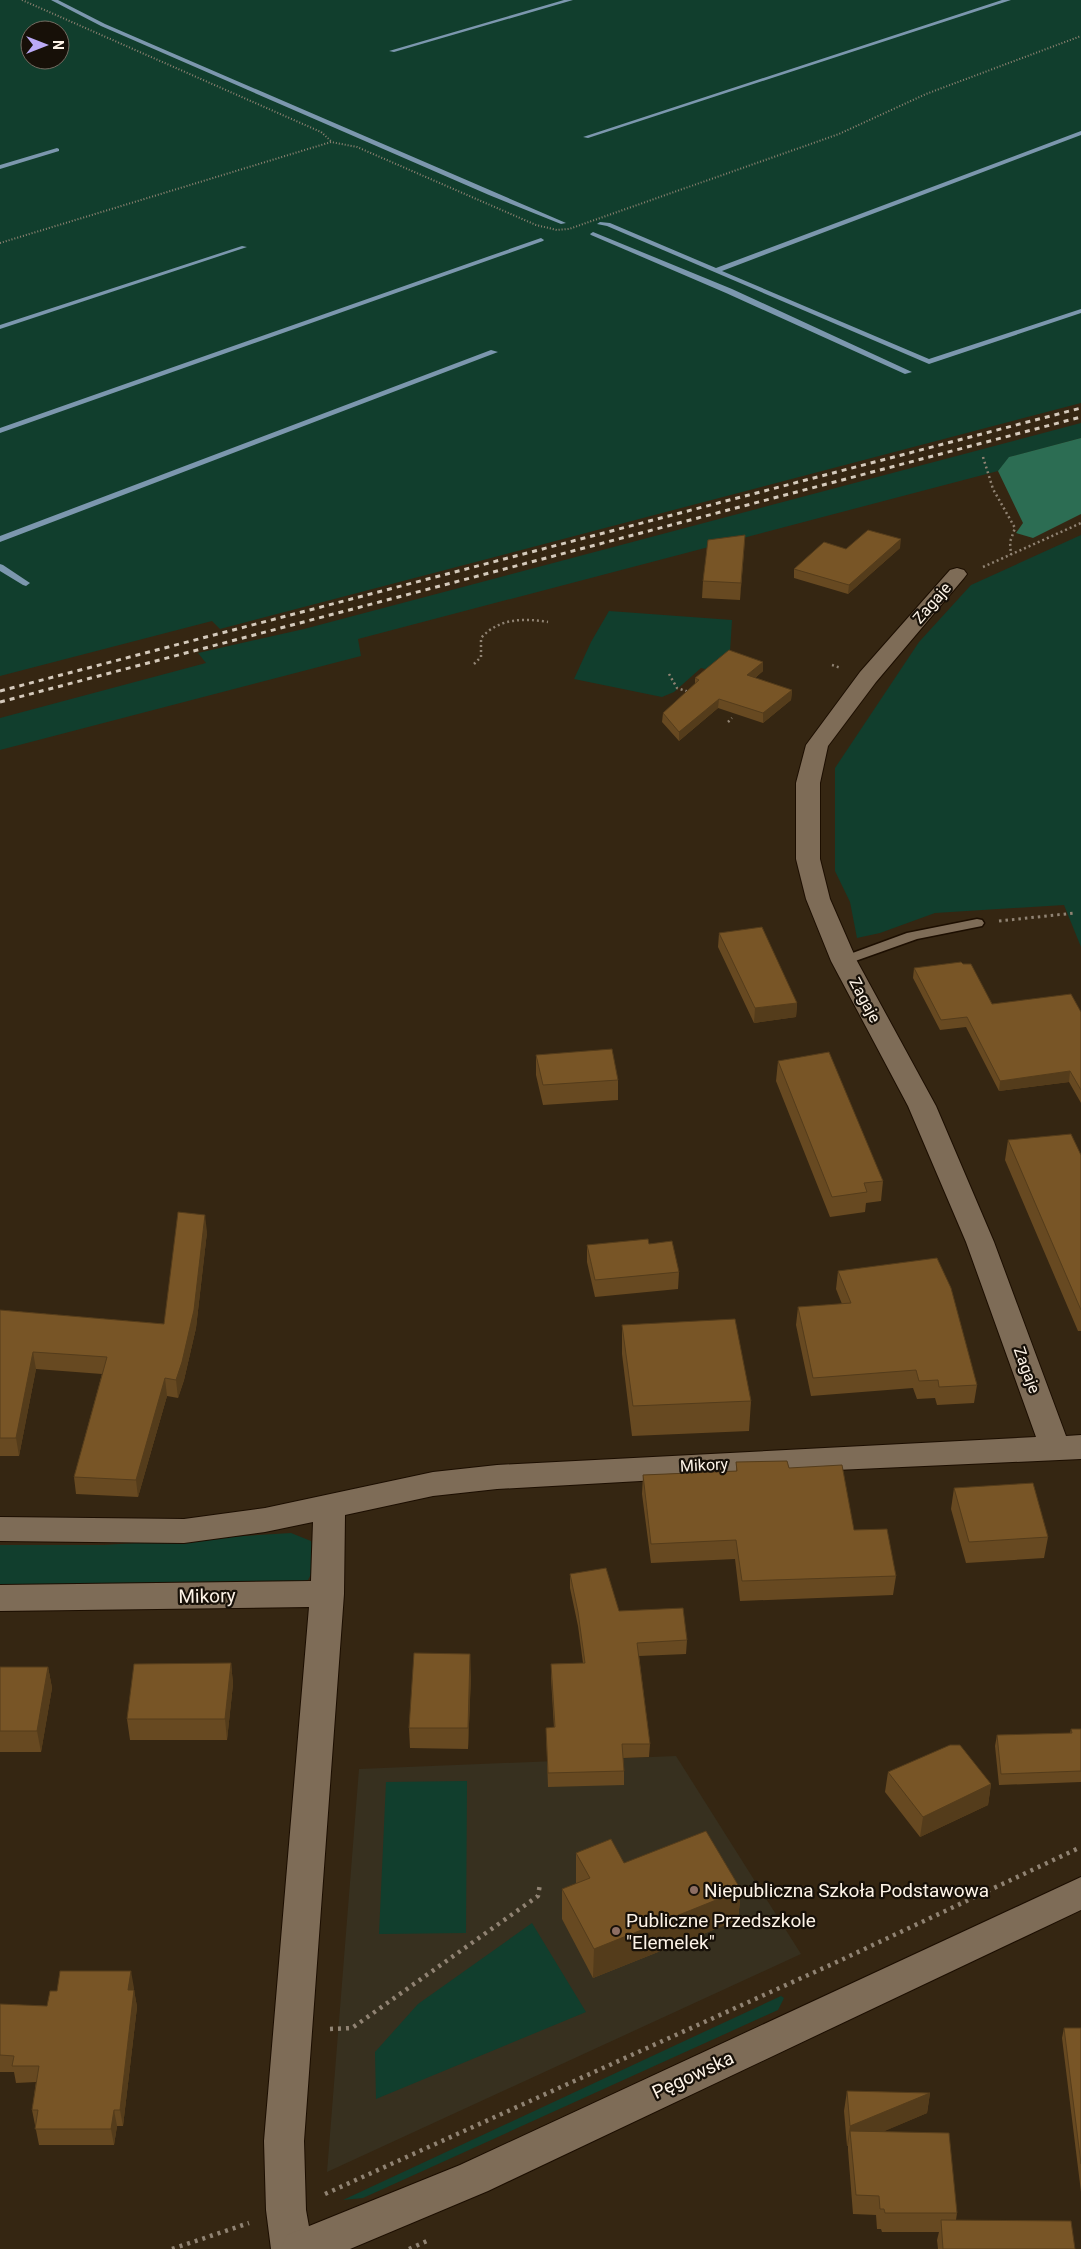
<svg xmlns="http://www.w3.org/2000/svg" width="1081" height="2249" font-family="Roboto,sans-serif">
<rect width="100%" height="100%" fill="#352612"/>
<!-- education -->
<path fill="#37301f" d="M676,1756L801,1954L327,2172L359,1769Z"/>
<!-- green -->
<path fill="#113e2d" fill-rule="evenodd" d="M0,0H1081V403L220,629L212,621L0,676ZM30,30H60V60H30Z
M1081,423V438L1010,457L998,471L358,639L361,656L0,750V718L206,663L198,653L304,629Z
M1081,535V947L1064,905L935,913L880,933L857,938L850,902L835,871V768L919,642L971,585Z
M609,611L732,620L730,652L709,670L701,668L674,692L662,697L574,679L591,642Z
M291,1533L311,1541L317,1563L308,1580L277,1585L0,1588V1545H104Z
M467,1781L466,1933L379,1934L386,1782Z
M532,1923L586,2012L376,2099L375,2052L418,2004Z
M781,1996L784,1998L778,2010L363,2198L343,2200Z"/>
<!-- forest -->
<path fill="#2c6d53" d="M1081,438V514L1033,538L1016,533L1023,523L998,471L1009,457Z"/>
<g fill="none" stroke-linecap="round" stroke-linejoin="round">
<!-- stream -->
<path fill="#7c97ae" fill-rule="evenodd" d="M51,0H58L105,24L566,223L561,224L489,195L101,26Z
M564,0H573L394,52L389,51Z
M1002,0H1011L588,138L583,137Z
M1081,131V135L722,271L929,359L1081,309V313L929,364L607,226L597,224L600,222L610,223L716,268Z
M57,148L59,149V151L0,169V165Z
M593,232L732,289L912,372L905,374L726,293L591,235L590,234Z
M541,238L544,240L543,241L0,433V428Z
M242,246L247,247L0,329V325Z
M491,350L498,352L0,542V536Z
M0,564L3,565L30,583L26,586L23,585L0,571Z"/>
<defs>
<path id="service" d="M977,919L982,920L984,923L982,926L917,939L844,965L837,961L839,958L907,933Z"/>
<path id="minor" d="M957,568L964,570L967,574L964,578L876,682L828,746L820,783V859L830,899L857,961L936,1106L994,1242L1066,1436L1081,1435V1459L836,1470L497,1489L433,1496L345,1515L344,1594L304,2141L306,2210L313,2249H271L266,2210L264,2141L309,1607L0,1611V1585L311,1581L313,1522L265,1532L184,1543L0,1541V1517L184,1519L265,1508L433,1472L497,1465L1036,1437L966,1242L908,1106L831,961L806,899L796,859V783L806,745L860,672L950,570Z"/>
<path id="secondary" d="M1081,1877V1910L488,2191L350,2249H281L287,2235L460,2165Z"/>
</defs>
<!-- service casing -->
<use href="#service" stroke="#1c0e00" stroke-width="3"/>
<!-- minor casing -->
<use href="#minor" stroke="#1c0e00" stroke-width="2"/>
<!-- secondary casing -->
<use href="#secondary" stroke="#1c0e00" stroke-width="2"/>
<!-- path-far3 -->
<path stroke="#908373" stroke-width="2" stroke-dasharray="1 2" stroke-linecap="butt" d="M22,0L321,132L331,141
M0,243L331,142L357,147L536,225L557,230L569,229L839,134L926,94L1081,36"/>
<!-- path-far2 -->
<path stroke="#908373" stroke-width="2.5" stroke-dasharray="2 3" stroke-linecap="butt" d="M983,457L993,489L1015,528L1010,542L1011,555
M983,567L1081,523
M474,664L481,657V638C499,618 523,618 548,622
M832,665L841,668
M669,674L677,688L689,692
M728,722L732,718"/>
<!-- path-far1 -->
<path stroke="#908373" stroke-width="3" stroke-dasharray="2.5 4" stroke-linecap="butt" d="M999,921L1075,913"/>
<!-- path -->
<path stroke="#908373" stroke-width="4.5" stroke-dasharray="3 5" stroke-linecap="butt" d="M330,2029L352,2028L538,1896L540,1884
M325,2194L839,1961L1081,1847
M172,2249L249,2223
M409,2249L427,2241"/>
<!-- service -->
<use href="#service" fill="#7e6c57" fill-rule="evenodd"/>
<!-- minor -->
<use href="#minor" fill="#7e6c57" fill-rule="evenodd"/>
<!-- secondary -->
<use href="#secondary" fill="#7e6c57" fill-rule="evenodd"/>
<!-- rail -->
<path stroke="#d4c9bb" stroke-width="3" stroke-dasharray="5 5" stroke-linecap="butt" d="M0,691L1081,408
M0,702L1081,417"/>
</g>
<!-- wall -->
<path fill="#674921" d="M745,535L740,600L702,598L703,581Z
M900,548L848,594L794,578V569Z
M763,662V671L755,678L792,690L791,700L763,723L718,708L679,741L662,722L663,713L695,684V678Z
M719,933L797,1003L796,1017L754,1023L718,947Z
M914,968L992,1004L1081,1012V1103L1069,1082L999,1091L966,1027L940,1030L913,978Z
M536,1055L618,1080V1100L543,1105L536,1075Z
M778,1061L883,1181L881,1201L866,1203L865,1212L830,1217L776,1081Z
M1008,1140L1081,1155V1331H1078L1005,1160Z
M207,1232L196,1328L184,1380L178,1398L167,1396L138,1497L76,1494L74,1477L102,1374L36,1369L19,1456H0V1310L164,1324Z
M587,1245L679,1272L678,1289L595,1297L587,1262Z
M838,1271L977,1385L974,1403L937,1405L935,1398L917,1399L913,1388L811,1396L796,1325L798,1307L842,1304L836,1289Z
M622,1325L751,1401L749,1431L632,1436L622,1354Z
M736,1462L789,1468L854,1530L896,1576L893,1595L740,1601L735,1559L651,1563L642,1494L643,1475L736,1471Z
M954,1488L1048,1537L1044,1558L966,1563L951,1509Z
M570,1574L619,1611L687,1640L686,1654L639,1656L650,1744L649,1757L623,1758L624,1771V1785L548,1787L546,1728H554L551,1678V1664L583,1663L578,1626L570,1588Z
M231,1663L233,1684L227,1740H130L127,1719Z
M0,1667H48L52,1688L41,1752H0Z
M471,1675L468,1749L410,1748L409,1728Z
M1071,1729H1081V1782L999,1785L995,1746L997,1735L1070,1733Z
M888,1772L991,1784L988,1805L920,1837L885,1792Z
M576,1853L624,1863L741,1890L738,1920L593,1978L562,1919V1889L576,1884Z
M134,1988L133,1990H134L137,2007L123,2126H117L114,2145H39L32,2110L36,2082L16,2083L14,2072H0V2004L47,2006Z
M1064,2028H1081V2192L1062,2038Z
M847,2091L930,2093L927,2113L884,2131L957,2213L956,2220L1075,2249H938L937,2240L939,2232H882L881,2229H877L876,2215L853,2214L848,2150V2146H847L844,2111Z"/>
<!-- shaded-wall -->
<path fill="#543c1b" d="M745,535L744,552L740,600L741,583Z
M901,539L900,548L848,594L849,585Z
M763,662V671L746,685L747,675Z
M792,690L791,700L763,723V713Z
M719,699L718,708L679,741V732Z
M797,1003L796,1017L754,1023L755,1008Z
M1070,1071L1069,1082L999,1091L1000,1081Z
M205,1215L207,1232L196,1328L184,1380L178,1398L176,1380Z
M33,1352L36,1369L19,1456L16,1438Z
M165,1378L167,1396L138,1497L136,1480Z
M470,1654L471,1675L468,1749V1728Z
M231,1663L233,1684L227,1740L225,1719Z
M48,1667L52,1688L41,1752L37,1731Z
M991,1784L988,1805L920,1837L923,1817Z
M741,1890L738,1920L593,1978L594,1949Z
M131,1971L134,1988L131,2007L128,1990Z
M134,1990L137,2007L123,2126L120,2110Z
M930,2093L927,2113L852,2145L850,2131L848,2146H847L850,2126Z
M114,2110L117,2126L114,2145L111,2129Z"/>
<!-- building -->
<path fill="#785526" stroke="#543c1b" d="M868,530L901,539L849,585L794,569L824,542L846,549Z
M745,535L741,583L703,581L708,540Z
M729,650L763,662L747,675L792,690L763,713L719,699L679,732L663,713L699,680L695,678Z
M762,927L797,1003L755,1008L719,933Z
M961,962L963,964H971L992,1004L1071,994L1081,1012V1090L1070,1071L1000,1081L967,1017L941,1020L914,968Z
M612,1049L618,1080L543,1085L536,1055Z
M829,1052L883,1181L864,1183L867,1192L832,1197L778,1061Z
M1071,1134L1081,1155V1310L1008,1140Z
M178,1212L205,1215L194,1310L182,1362L176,1380L165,1378L136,1480L74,1477L107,1357L33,1352L16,1438H0V1310L164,1324Z
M648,1239L649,1244L672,1241L679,1272L595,1280L587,1245Z
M937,1258L951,1288L977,1385L939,1387L938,1380L919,1381L916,1370L813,1378L798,1307L851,1303L838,1271Z
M735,1319L751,1401L633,1406L622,1325Z
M787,1461L789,1468L842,1465L854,1530L887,1529L896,1576L742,1581L736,1540L651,1544L643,1475L737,1471L736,1462Z
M1033,1483L1048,1537L969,1542L954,1488Z
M606,1568L619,1611L683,1608L687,1640L637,1643L650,1744H622L624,1771L548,1773L546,1728L555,1727L551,1664L585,1663L578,1612L570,1574Z
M414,1653L470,1654L468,1728H409Z
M231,1663L225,1719H127L134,1664Z
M0,1667H48L37,1731H0Z
M1071,1729H1081V1771L1001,1774L997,1735L1072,1733Z
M950,1745H960L991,1784L923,1817L888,1772Z
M706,1831L741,1890L594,1949L562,1889L590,1878L576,1853L611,1839L624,1863Z
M60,1971H131L128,1990H134L120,2110H114L111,2129H35L38,2110H32L39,2066H12L14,2056L0,2055V2004L47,2006L50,1991H57Z
M1064,2028H1081V2164Z
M847,2091L930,2093L850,2126Z
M850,2131L949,2133L957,2213H885L884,2209H880L879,2196L856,2195Z
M941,2220L1071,2221L1075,2249H943Z"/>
<!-- markers -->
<g fill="#8d6e63" stroke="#171008" stroke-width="2">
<circle cx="694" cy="1890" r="5"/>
<circle cx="616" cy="1931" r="5"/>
</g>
<g text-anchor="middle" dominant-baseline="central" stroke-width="4.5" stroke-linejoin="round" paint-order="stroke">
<!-- street labels -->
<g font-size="16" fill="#fdf3e7" stroke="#171008">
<text transform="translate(932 603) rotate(-49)">Zagaje</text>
<text transform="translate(865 1000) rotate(62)">Zagaje</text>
<text transform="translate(1027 1370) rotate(70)">Zagaje</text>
<text transform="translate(704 1465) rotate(-3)">Mikory</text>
</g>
<!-- near-street labels -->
<g font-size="19" fill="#fdf3e7" stroke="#171008">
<text transform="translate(207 1596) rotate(-1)">Mikory</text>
<text transform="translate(693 2075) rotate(-25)">Pęgowska</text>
</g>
<!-- near-poi labels -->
<g font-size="19" fill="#fdf3e7" stroke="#171008" text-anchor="start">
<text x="704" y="1890">Niepubliczna Szkoła Podstawowa</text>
<text x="626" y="1920">Publiczne Przedszkole<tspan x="626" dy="22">"Elemelek"</tspan></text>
</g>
</g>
<!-- north arrow -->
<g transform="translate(45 45) rotate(90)"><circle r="24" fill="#171008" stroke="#736b61"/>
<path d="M0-4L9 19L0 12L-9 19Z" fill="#bbaaf6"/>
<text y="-8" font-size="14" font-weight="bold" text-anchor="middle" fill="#fdf3e7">N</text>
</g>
</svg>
